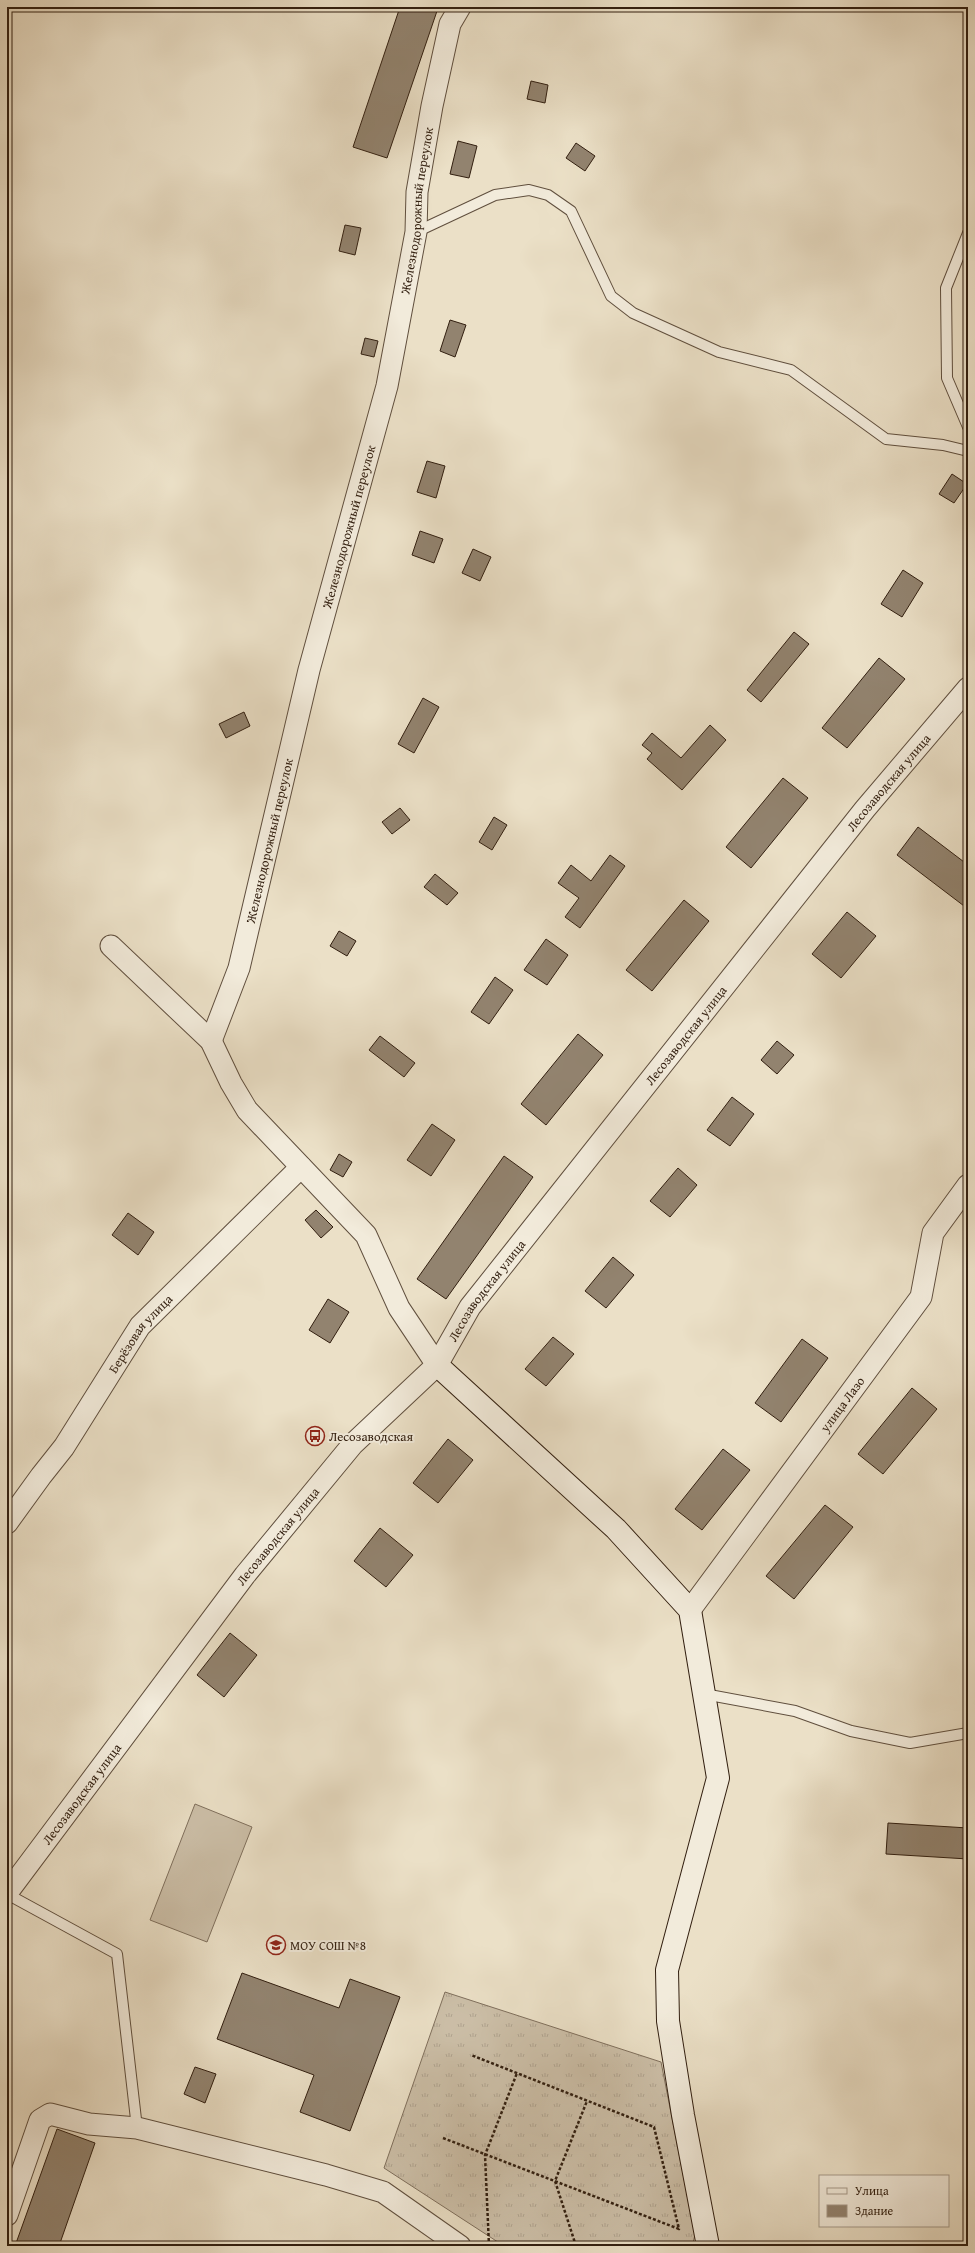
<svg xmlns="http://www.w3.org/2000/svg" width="975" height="2253" font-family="'Gentium Book Plus',serif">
<defs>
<pattern id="grass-tufts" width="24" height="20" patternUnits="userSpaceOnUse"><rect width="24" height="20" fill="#ccbfa8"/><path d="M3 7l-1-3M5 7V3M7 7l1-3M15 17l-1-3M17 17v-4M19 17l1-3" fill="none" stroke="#b0a490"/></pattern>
</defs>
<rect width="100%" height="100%" fill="#ebe0c7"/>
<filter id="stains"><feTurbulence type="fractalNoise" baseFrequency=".005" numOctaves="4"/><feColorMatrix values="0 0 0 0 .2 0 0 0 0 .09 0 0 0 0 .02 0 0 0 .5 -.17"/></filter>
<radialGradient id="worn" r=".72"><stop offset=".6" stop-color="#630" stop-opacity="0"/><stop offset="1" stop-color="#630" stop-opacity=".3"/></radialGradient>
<!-- grass -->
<path fill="url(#grass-tufts)" stroke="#7f6f5c" d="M445,1992L661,2062L695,2235L692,2246H504L384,2168Z"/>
<!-- pitch -->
<path fill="#ccbfa8" stroke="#7f6f5c" d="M195,1804L252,1827L207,1942L150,1920Z"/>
<!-- building -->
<path fill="#92836f" stroke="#321f10" d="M400,7H426L437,11L387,158L353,147Z
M531,81L548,85L545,103L527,99Z
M458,141L477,146L469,178L450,174Z
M576,143L595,156L585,171L566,158Z
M345,225L361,228L355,255L339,251Z
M450,320L466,325L455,357L440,351Z
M365,338L378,341L374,357L361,354Z
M427,461L445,466L436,498L417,492Z
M952,474L967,484L954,503L939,494Z
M420,531L443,539L434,563L412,555Z
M473,549L491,557L480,581L462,573Z
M903,570L923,583L902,617L881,604Z
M794,632L809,644L761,702L747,690Z
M879,658L905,679L847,748L822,728Z
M423,698L439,707L414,753L398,744Z
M244,712L250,726L226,738L219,724Z
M710,725L726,740L682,790L647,759L652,753L642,745L652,733L681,758Z
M783,778L808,798L751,868L726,847Z
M400,808L410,820L392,834L382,822Z
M494,817L507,825L492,850L479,842Z
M918,827L968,865V909L897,855Z
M610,855L625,866L580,928L565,917L579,898L558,883L571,865L591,881Z
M435,874L458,893L447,905L424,887Z
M684,900L709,921L652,991L626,970Z
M847,912L876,936L841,978L812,954Z
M339,931L356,941L347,956L330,946Z
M546,939L568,955L547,985L524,970Z
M495,977L513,990L489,1024L471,1012Z
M578,1034L603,1055L546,1125L521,1104Z
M380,1036L415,1063L404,1077L369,1050Z
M777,1041L794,1055L777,1074L761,1060Z
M732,1097L754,1114L730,1146L707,1130Z
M432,1124L455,1140L431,1176L407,1160Z
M339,1154L352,1162L343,1177L330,1170Z
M504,1156L533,1177L446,1299L417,1279Z
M678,1168L697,1185L670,1217L650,1201Z
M316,1210L333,1227L321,1238L305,1220Z
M128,1213L154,1232L138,1255L112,1235Z
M613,1257L634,1275L606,1308L585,1291Z
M328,1299L349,1312L330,1343L309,1330Z
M553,1337L574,1354L546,1386L525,1369Z
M802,1339L828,1358L781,1422L755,1403Z
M912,1388L937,1409L883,1474L858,1454Z
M448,1439L473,1460L438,1503L413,1483Z
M723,1449L750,1470L702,1530L675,1509Z
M825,1505L853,1527L794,1599L766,1576Z
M380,1528L413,1555L386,1587L354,1561Z
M230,1633L257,1655L224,1697L197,1675Z
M888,1823L968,1828V1859L886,1854Z
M242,1973L339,2008L350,1979L400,1997L350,2131L300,2112L314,2075L217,2039Z
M195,2067L216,2074L205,2103L184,2094Z
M57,2129L95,2143L59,2246H15Z"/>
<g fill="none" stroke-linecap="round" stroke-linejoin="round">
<defs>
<path id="lane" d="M416,232L495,195L529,190L548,195L571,211L611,296L633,313L719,352L791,370L886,439L943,445L968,451
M968,233L946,288L947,378L968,427
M704,1694L795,1711L851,1731L910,1743L968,1733
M7,1894L117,1954L137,2128"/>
<g id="street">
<path d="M111,946L211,1041L231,1083L247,1110L366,1235L399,1308L437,1365"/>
<path id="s1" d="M211,1041L239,968L309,670L387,386L416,232L417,192L432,106L450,24L460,7"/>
<path id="s2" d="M7,1523L41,1476L64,1447L140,1326L301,1167"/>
<path id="s3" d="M690,1610L921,1297L933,1233L968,1185"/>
<path id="s4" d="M7,1893L245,1575L353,1444L437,1365L470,1307L865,809L968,688"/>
<path d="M7,2215L40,2120L50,2114L89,2124L137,2128L326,2175L383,2192L460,2246"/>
</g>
<path id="secondary" d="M437,1365L616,1529L690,1610L718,1778L667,1970L668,2021L683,2115L708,2246"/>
</defs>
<!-- lane casing -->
<use href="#lane" stroke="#604f3e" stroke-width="12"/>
<!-- street casing -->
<use href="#street" stroke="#604f3e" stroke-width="23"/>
<!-- secondary casing -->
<use href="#secondary" stroke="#321f10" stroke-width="24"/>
<!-- path -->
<path stroke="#321f10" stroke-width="2.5" stroke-dasharray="3 2" stroke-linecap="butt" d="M443,2138L679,2229L654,2127L471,2055
M489,2246L485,2155L517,2073
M576,2246L555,2181L587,2101"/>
<!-- lane -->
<use href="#lane" stroke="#f2ebdb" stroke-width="10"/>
<!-- street -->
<use href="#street" stroke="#f2ebdb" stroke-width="21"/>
<!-- secondary -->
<use href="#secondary" stroke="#f2ebdb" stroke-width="22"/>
</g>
<!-- icons -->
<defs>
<symbol id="bus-ring" viewBox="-11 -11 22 22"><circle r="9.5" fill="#f2ebdb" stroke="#8f2418" stroke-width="1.5"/><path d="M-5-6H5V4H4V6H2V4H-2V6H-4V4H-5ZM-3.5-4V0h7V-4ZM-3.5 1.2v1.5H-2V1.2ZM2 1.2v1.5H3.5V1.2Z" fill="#8f2418"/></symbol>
<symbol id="school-ring" viewBox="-11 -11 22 22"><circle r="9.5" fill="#f2ebdb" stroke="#8f2418" stroke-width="1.5"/><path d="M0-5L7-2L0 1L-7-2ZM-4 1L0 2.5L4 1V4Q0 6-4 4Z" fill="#8f2418"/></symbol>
</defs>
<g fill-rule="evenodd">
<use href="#bus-ring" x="304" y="1425" width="22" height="22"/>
<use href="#school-ring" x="265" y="1934" width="22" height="22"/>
</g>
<g text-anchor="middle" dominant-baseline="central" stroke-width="4" stroke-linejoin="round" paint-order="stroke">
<!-- street labels -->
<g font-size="13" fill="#321f10" stroke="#f2ebdb">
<text stroke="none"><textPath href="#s1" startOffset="857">Железнодорожный переулок</textPath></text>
<text stroke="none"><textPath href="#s1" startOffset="533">Железнодорожный переулок</textPath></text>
<text stroke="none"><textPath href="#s4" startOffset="1420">Лесозаводская улица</textPath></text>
<text stroke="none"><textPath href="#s1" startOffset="209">Железнодорожный переулок</textPath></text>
<text stroke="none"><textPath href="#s4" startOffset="1096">Лесозаводская улица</textPath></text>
<text stroke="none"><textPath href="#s4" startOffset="772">Лесозаводская улица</textPath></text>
<text stroke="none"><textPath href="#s2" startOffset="232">Берёзовая улица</textPath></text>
<text stroke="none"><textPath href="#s3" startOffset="256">улица Лазо</textPath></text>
<text stroke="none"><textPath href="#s4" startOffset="448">Лесозаводская улица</textPath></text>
<text stroke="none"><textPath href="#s4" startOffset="124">Лесозаводская улица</textPath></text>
</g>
<!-- poi labels -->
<g font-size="13" fill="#321f10" stroke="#f2ebdb" text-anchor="start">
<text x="329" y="1436">Лесозаводская</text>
<text x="290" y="1945">МОУ СОШ №8</text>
</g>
</g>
<!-- margin -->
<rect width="975" height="2253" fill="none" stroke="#ebe0c7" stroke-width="24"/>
<rect x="8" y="8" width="959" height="2237" fill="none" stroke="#321f10" stroke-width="2"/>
<rect x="12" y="12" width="951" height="2229" fill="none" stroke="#321f10"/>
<!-- legend -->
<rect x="819" y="2175" width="130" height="52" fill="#f2ebdb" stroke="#a5998a"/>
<rect x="827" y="2188" width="20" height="6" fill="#f2ebdb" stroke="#a5998a"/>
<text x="855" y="2195" font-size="12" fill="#321f10">Улица</text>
<rect x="827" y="2205" width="20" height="12" fill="#92836f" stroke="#a5998a"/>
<text x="855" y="2215" font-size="12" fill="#321f10">Здание</text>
<rect width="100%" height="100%" filter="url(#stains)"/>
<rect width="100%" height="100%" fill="url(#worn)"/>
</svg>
